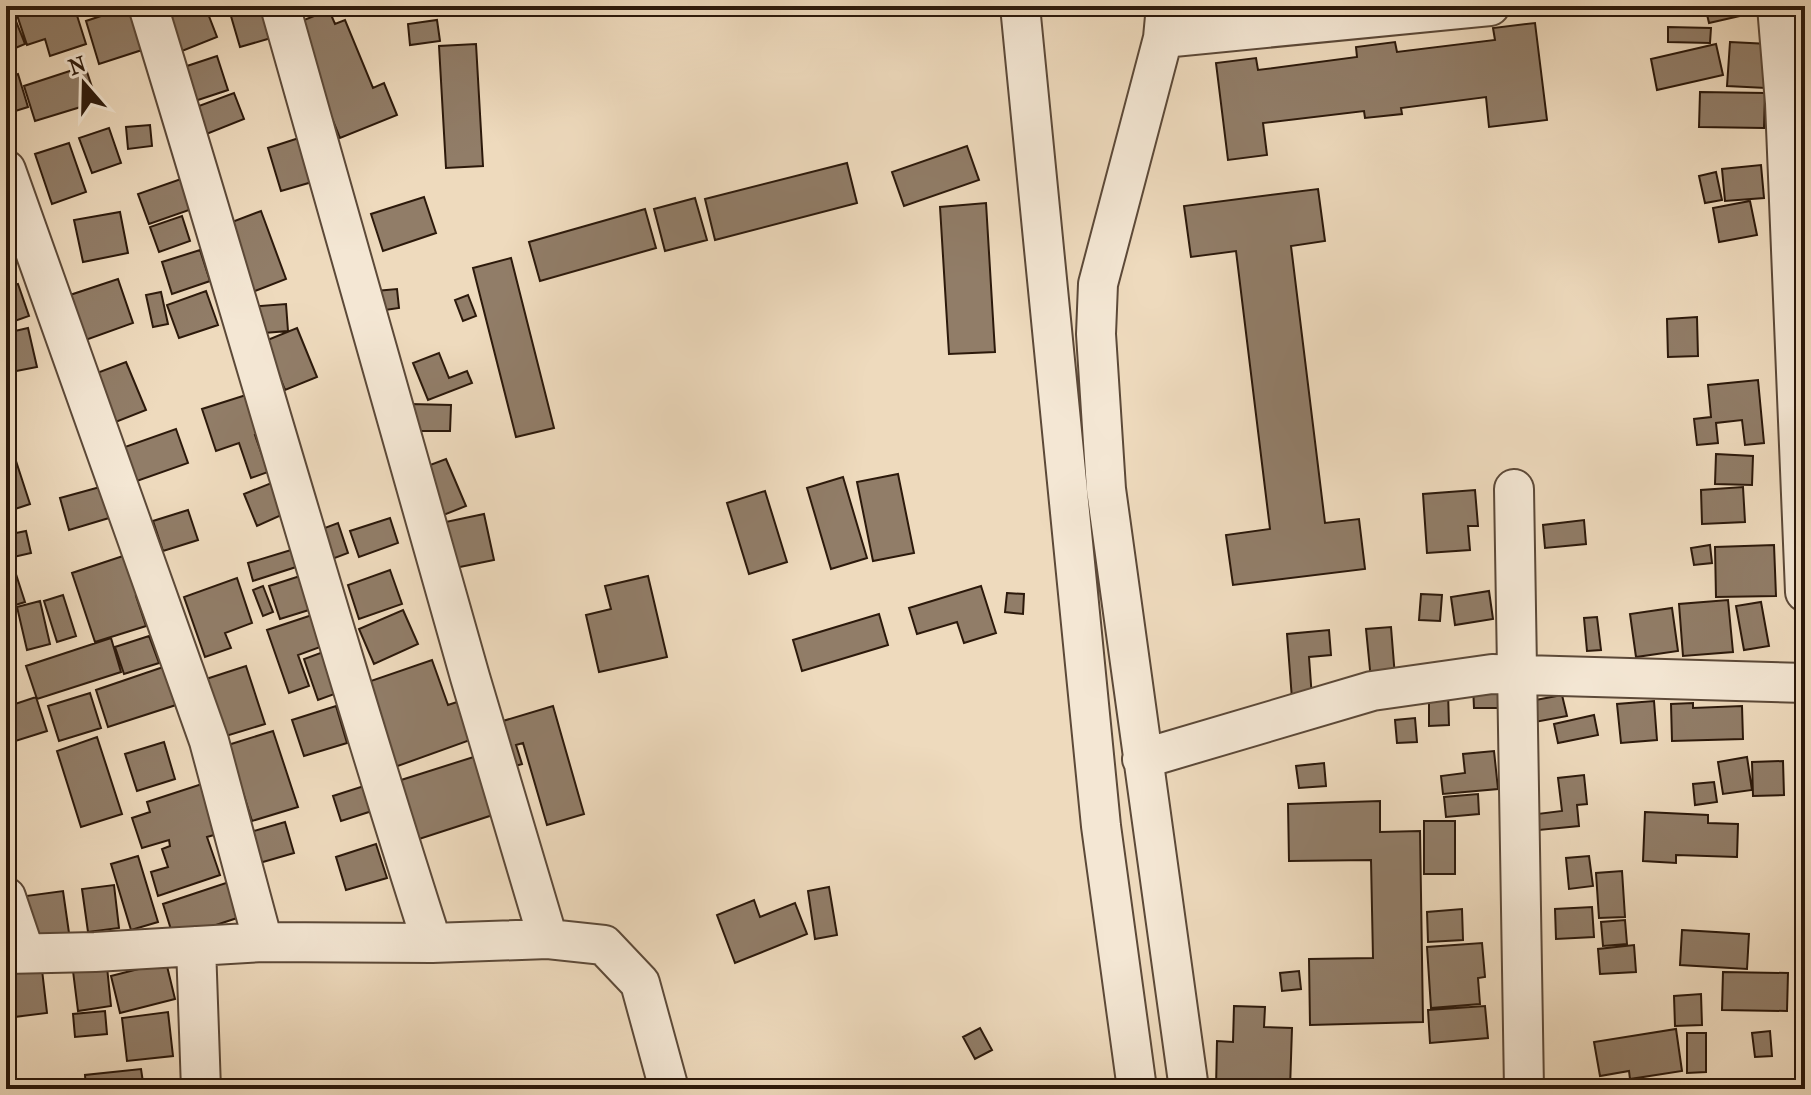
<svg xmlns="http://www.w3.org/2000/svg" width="1811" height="1095" font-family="'IM FELL French Canon',serif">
<rect width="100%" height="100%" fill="#eedabd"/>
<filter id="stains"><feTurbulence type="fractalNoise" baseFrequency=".0025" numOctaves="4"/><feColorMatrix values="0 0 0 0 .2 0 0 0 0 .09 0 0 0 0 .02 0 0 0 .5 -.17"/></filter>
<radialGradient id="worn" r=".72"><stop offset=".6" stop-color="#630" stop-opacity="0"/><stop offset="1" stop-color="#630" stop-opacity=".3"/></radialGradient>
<!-- building -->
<path fill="#917d68" stroke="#2c190b" stroke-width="2" d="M6,6H10L25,44L6,52Z
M14,6H74L86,44L50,56L45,39L27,45Z
M165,6H205L217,37L182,51Z
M228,6H261L271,38L240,47Z
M1705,6H1751L1753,13L1709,23Z
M128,7L142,50L99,64L86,21Z
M329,10L335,24L345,20L373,88L384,83L397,115L340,138L294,24Z
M437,20L440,41L410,45L408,24Z
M1535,23L1547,120L1489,127L1486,97L1401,108L1402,114L1365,118L1364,111L1263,123L1267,155L1228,160L1216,63L1256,58L1258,70L1357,57L1356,47L1395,42L1397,52L1495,40L1493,28Z
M1668,27L1711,28L1710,43L1668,42Z
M1730,42L1769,44L1766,88L1727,86Z
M476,44L483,166L446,168L439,46Z
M1716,44L1723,75L1657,90L1651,59Z
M217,56L228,90L192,102L181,68Z
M85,66L97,102L35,121L24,86Z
M18,74L28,107L6,114V78Z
M1700,92L1765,93L1764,128L1699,127Z
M234,93L244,119L199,137L188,110Z
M150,125L152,146L128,149L126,127Z
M109,128L121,163L92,173L79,138Z
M305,136L319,180L281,191L268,148Z
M69,143L86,192L52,204L35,154Z
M967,146L979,180L904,206L892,172Z
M847,163L857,203L715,240L705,199Z
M1761,165L1764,198L1725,201L1722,169Z
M1716,172L1722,200L1705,203L1699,176Z
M181,179L192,209L149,224L138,194Z
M1318,189L1325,241L1291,246L1325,523L1359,519L1365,569L1233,585L1226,535L1270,529L1236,251L1191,257L1184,206Z
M424,197L436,233L383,251L371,214Z
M695,198L707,240L665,251L654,209Z
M1750,201L1757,235L1719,242L1713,208Z
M986,203L995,352L949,354L940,207Z
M645,209L656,248L540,281L529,242Z
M261,211L286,279L250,293L224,225Z
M120,212L128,253L83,262L74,220Z
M182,216L190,241L159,252L150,227Z
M200,250L210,281L172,294L162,262Z
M511,258L554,428L516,437L473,268Z
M118,279L133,323L80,342L64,297Z
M18,284L29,316L6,324V287Z
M397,289L399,308L378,311L376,291Z
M206,291L218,325L179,338L167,305Z
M161,292L168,324L153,327L146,295Z
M468,295L476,316L463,321L455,300Z
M286,304L288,331L250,334L248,307Z
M1697,317L1698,356L1668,357L1667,319Z
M28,328L37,367L6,373V333Z
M297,328L317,377L285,390L265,341Z
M439,353L449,378L467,371L472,383L428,400L413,363Z
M126,362L146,410L108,425L89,376Z
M1758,380L1764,443L1745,445L1742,420L1716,423L1718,443L1697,445L1694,419L1711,417L1708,385Z
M246,395L259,434L255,435L268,472L251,478L239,443L216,451L202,409Z
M410,404L451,405L450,431H409Z
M176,429L188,463L134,482L122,448Z
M1716,454L1753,456L1752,485L1715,484Z
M446,459L466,506L441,516L422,468Z
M16,461L30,504L6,512V465Z
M898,474L914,553L873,561L857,482Z
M843,477L867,558L831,569L807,488Z
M274,482L286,513L257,526L244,494Z
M100,487L109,518L69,530L60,498Z
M1743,487L1745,522L1702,524L1701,490Z
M1475,490L1478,526H1468L1470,550L1427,553L1423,494Z
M765,491L787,562L749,574L727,503Z
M188,510L198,540L163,551L153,521Z
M484,514L494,560L450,569L441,523Z
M390,518L398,543L359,557L350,531Z
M1584,520L1586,544L1545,548L1543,525Z
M338,523L348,553L324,562L314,532Z
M26,531L31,553L9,558L6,535Z
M1710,545L1712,563L1694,565L1691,548Z
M1774,545L1776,596L1716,597L1715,547Z
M291,550L296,567L253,581L248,563Z
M132,553L145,593L136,596L146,626L95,642L72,573Z
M14,568L25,602L6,608V570Z
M390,570L402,604L359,619L348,585Z
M300,576L312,609L280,619L269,586Z
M648,576L667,657L599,672L586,615L611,609L605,586Z
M237,578L252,623L225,633L231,648L205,657L184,597Z
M263,586L273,612L263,616L253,590Z
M981,586L996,633L964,643L957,622L917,634L909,608Z
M1489,591L1493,619L1455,625L1451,597Z
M1007,593L1024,594L1023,614L1005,612Z
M1421,594L1442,595L1440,621L1419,620Z
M63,595L76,636L57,642L44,601Z
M1728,600L1733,652L1683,656L1679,604Z
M40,601L50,644L27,650L17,607Z
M1761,602L1769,646L1744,650L1736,606Z
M1672,608L1678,651L1636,657L1630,614Z
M403,610L418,644L374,664L359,629Z
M879,614L888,645L802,671L793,640Z
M312,615L323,646L298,655L309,686L289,693L267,630Z
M1597,617L1601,650L1587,651L1584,618Z
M1391,627L1395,677L1371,680L1366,629Z
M1329,630L1331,655L1309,657L1312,698L1292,699L1287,634Z
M149,636L159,663L124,674L115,647Z
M111,638L121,672L37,699L26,666Z
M326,651L340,692L318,700L304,659Z
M432,660L448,705L460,701L473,739L392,768L362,684Z
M166,666L179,704L108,727L96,690Z
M246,666L265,724L216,739L197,682Z
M1499,685L1500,708H1474L1473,686Z
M1429,692H1448L1449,725L1429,726Z
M90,693L101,728L59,741L48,706Z
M1562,695L1567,716L1524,724L1520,703Z
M36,697L47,731L6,744V707Z
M1654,701L1657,740L1621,743L1617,704Z
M1693,703V708L1742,706L1743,739L1672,741L1671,704Z
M336,706L347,743L304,756L292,720Z
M553,706L584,814L547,825L523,743L516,745L522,764L499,771L486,726Z
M1594,715L1598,735L1558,743L1554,724Z
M1415,718L1417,742L1397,743L1395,720Z
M273,731L298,807L252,821L228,745Z
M97,737L122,814L81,827L57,751Z
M164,742L175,779L137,791L125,754Z
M1494,751L1498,789L1443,794L1441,776L1465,773L1463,754Z
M483,754L502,812L416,840L398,781Z
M1747,757L1752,790L1723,794L1718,762Z
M1783,761L1784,795L1753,796L1752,762Z
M1324,763L1326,786L1299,788L1296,766Z
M1584,775L1587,804L1577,805L1579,826L1539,830L1537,814L1562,811L1558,778Z
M1714,782L1717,802L1695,805L1693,784Z
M205,783L221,833L207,837L220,875L158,896L151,872L168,867L162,849L170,846L169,840L142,848L132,818L150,812L147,802Z
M364,786L372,811L341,821L333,796Z
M1478,794L1479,814L1446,817L1444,797Z
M1380,801V832L1420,831L1423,1022L1310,1025L1309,959L1373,958L1371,860L1289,861L1288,804Z
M1645,812L1708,815V823L1738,824L1737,857L1676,855V863L1643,861Z
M1424,821H1455V874H1424Z
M285,822L294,853L256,864L247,833Z
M376,844L387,878L346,890L336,857Z
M138,856L158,922L131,930L111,864Z
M1589,856L1593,886L1569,889L1566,858Z
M1622,871L1625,917L1599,918L1596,873Z
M229,882L240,917L174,939L163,904Z
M114,885L119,928L88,932L82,889Z
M829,887L837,935L815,939L808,891Z
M63,891L69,933L32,938L26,896Z
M754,900L760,917L795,903L807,934L735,963L717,915Z
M1592,907L1594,937L1556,939L1555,909Z
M1462,909L1463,940L1428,942L1427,912Z
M1625,920L1627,944L1603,946L1601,922Z
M1682,930L1749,934L1747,969L1680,965Z
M1482,943L1485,977L1478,978L1480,1004L1431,1008L1427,947Z
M1634,945L1636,972L1600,974L1598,949Z
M41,961L47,1013L6,1018V965Z
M166,962L175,999L120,1013L111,976Z
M107,967L111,1006L78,1011L73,971Z
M1299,971L1301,989L1282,991L1280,973Z
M1723,972L1788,973L1787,1011L1722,1010Z
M1701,994L1702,1025L1675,1026L1674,996Z
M1234,1006L1265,1007L1264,1027L1292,1028L1290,1089L1216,1088L1217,1041L1233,1042Z
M1485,1006L1488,1038L1430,1043L1428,1010Z
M105,1011L107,1034L75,1037L73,1014Z
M168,1012L173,1056L127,1061L122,1018Z
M980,1028L992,1050L975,1059L963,1037Z
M1676,1029L1682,1071L1630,1079L1629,1071L1600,1076L1594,1042Z
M1770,1031L1772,1056L1755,1057L1752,1033Z
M1687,1033H1706V1072L1687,1073Z
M141,1069L144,1089H86L85,1075Z"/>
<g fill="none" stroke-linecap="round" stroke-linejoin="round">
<defs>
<path id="minor" d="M148,6C244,318 332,632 432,943
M280,6L470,677L548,939
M1020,6L1101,826L1137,1089
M1166,6L1163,38L1098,284L1096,334L1106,489L1189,1089
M1777,6L1785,103L1805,592
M1163,38L1490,6
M6,170L209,741L263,942
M1514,489L1524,1089
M1142,759L1372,691L1492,674L1805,683
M6,897L25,953
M196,946L201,1089
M6,954L95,952L263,942L432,943L548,939L604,945L640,983L669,1089"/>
</defs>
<!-- minor casing -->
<use href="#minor" stroke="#5c4938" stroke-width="42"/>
<!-- minor -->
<use href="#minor" stroke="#f4e7d4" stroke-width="38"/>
</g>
<!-- margin -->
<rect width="1811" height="1095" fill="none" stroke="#eedabd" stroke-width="32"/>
<rect x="8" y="8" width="1795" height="1079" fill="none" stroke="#2c190b" stroke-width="4"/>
<rect x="16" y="16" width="1779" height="1063" fill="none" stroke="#2c190b" stroke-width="2"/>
<!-- north arrow -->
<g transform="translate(84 84) rotate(340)" stroke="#f4e7d4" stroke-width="6" paint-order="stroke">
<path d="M0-6L14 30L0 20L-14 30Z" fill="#2c190b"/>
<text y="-12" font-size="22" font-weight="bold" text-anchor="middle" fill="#2c190b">N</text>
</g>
<rect width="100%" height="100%" filter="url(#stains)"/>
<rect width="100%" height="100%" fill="url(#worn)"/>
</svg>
